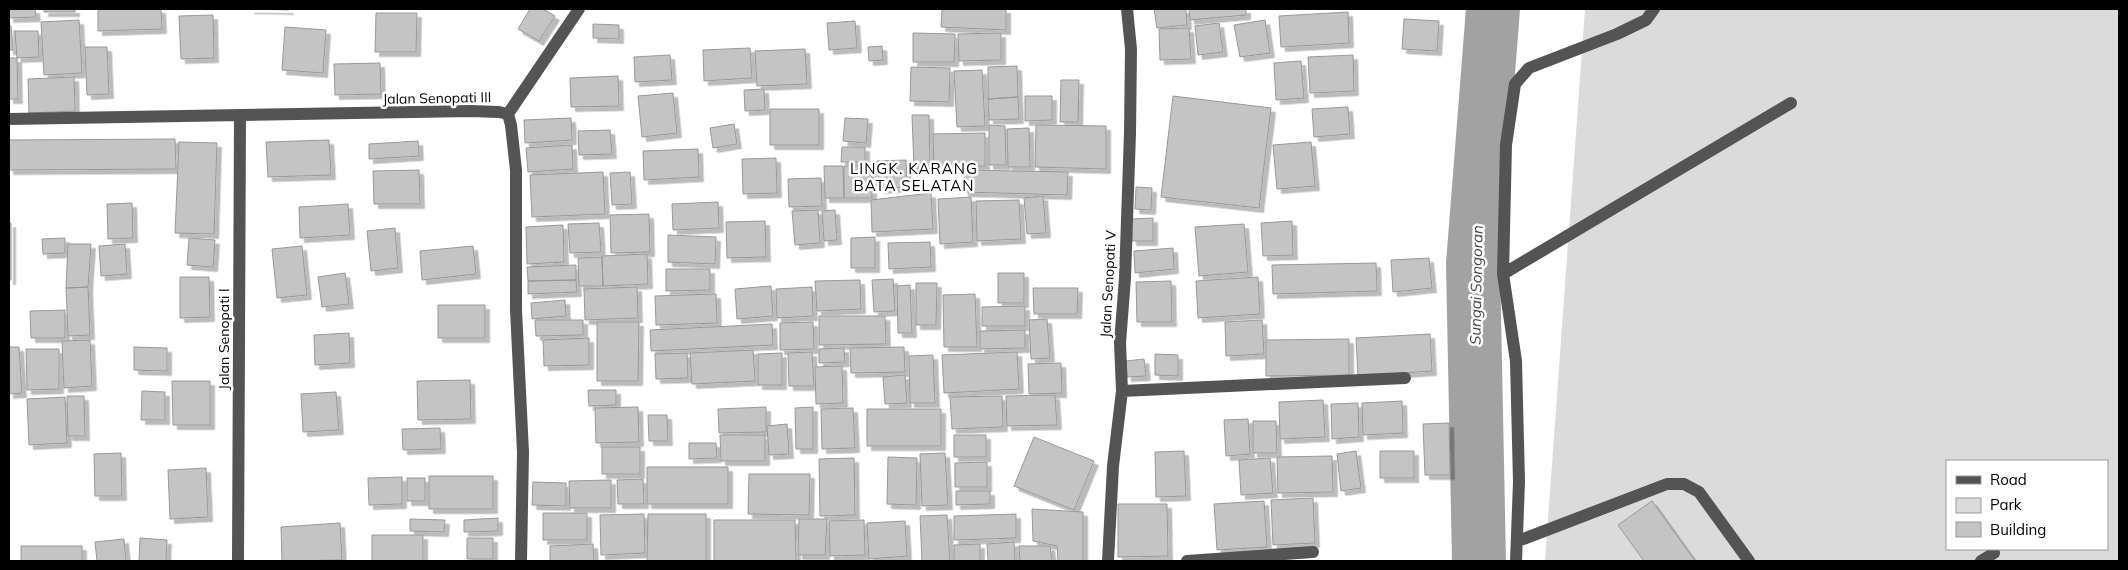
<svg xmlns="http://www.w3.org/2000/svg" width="2128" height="570" font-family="Mulish,sans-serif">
<defs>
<filter id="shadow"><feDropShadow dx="4.5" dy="4.5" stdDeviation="0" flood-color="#0004"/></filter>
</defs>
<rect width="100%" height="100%" fill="#fff"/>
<!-- green -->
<path fill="#dbdbdb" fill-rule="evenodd" d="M1585,9H2119V561H1545ZM1947,461H2107V549H1947Z"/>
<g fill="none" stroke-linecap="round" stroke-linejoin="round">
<!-- river -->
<path stroke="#a2a2a2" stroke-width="54" d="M1479,561L1473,264L1493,9"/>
</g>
<!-- building -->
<path fill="#c4c4c4" stroke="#989898" filter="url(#shadow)" d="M9,9H35L36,17L9,18Z
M44,9H75V12H44Z
M98,9H161L162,29L98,31Z
M250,9H289V10Z
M530,9H543L555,16L539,41L518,29Z
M942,9H1006V30L941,27Z
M1154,9H1186L1187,25L1157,28Z
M1189,9H1246V15L1190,20Z
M1348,12L1349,43L1281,47L1279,16Z
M376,13H417L416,52H375Z
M213,15L214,58L181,59L179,16Z
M1404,19L1439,21L1437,51L1402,49Z
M79,20L82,73L44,75L41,22Z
M1265,20L1270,53L1240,57L1234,25Z
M855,21L857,48L829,50L827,23Z
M1219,23L1223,52L1198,55L1195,26Z
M593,24L619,25V39L593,38Z
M9,26H11L13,50H9Z
M285,27L326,30L323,73L282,70Z
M1189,28L1191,59L1160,60L1159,29Z
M15,31H38L39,57L17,58Z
M913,33L955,34L954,62H913Z
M1001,33V60L959,61L958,34Z
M882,46L883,60L869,61L868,47Z
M85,47H107L109,94L87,95Z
M750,48L752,78L704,81L703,50Z
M805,49L807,84L757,86L755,51Z
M670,55L672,80L635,82L634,57Z
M1353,55L1354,91L1310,93L1308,57Z
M9,58H17L18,99H9Z
M1301,61L1304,98L1276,100L1274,63Z
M380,63L381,94L335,95L334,64Z
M1017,66L1018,97L988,99V67Z
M911,67L950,68L949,102L910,101Z
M982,70L985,126L957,127L954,71Z
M618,76L619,106L571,107L570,78Z
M74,77L75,111L29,113L28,79Z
M1061,80H1079L1078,122H1060Z
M764,89L765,110L745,111L744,90Z
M673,93L677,133L642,137L638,96Z
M1025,96H1052V120L1025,121Z
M1173,96L1271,108L1259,208L1161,197Z
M1018,97L1019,119L989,120L988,99Z
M1348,107L1350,134L1314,137L1312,109Z
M770,109H819V145H770Z
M912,115H929L930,169H914Z
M571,118L572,140L525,143L524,120Z
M845,118L868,119L866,143L843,141Z
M734,124L737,144L713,148L710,128Z
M989,125L1005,126L1006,165H989Z
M1036,125L1106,126V169L1035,167Z
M1029,128L1030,167H1008L1007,129Z
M610,130L612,154L579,155L578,131Z
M985,133V166L934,168L933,134Z
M175,139L176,169L9,170V140Z
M329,140L331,175L268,177L266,142Z
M418,141L419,156L369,159V144Z
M179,142L217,143L214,234L175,233Z
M1311,142L1315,186L1277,189L1273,145Z
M572,145L573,169L528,172L526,148Z
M842,147H865V162H841Z
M698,149L699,177L644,180L643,151Z
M776,158L777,193L743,194L742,159Z
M906,160L907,187L879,189L877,161Z
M824,166H843L844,198H825Z
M844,166H872V198H844Z
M419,170L420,204H374L373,171Z
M964,170L1068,172L1067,195L964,192Z
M603,172L605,214L532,217L530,175Z
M630,172L632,204L612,205L610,173Z
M821,178L822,206L789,207L788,179Z
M1136,187L1152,188L1151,210L1135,209Z
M931,193L933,229L872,232L871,200Z
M1043,196L1046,233L1027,234L1024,198Z
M971,197L973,242L940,244L938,199Z
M1019,200L1021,239L977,241L976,201Z
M718,202L719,228L673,230L672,204Z
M132,203L133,238L108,239L107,204Z
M348,204L350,235L300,238L299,207Z
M818,210L820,243L795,245L792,211Z
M835,210L837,240L824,241L822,211Z
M649,214L650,252L611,253L610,215Z
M1153,218V241H1132L1131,219Z
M765,221L766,257L727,258L726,222Z
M1292,221L1293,255L1263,256L1261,223Z
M9,223H11V280H9Z
M599,223L601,252L570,253L568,224Z
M1244,224L1248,272L1199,276L1195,227Z
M563,225L564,262L527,264L526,227Z
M395,228L398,268L371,271L367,231Z
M668,235L716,237L715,264L668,262Z
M875,237V268H851V238Z
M65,238V253L43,254L42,239Z
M189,238L215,240L213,267L187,265Z
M930,242L931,267L889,269L888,243Z
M68,244H91L88,287L66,288Z
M125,244L127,274L101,276L99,246Z
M302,246L307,295L277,298L272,249Z
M473,246L476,274L422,280L420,251Z
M1173,248L1174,269L1135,273L1134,251Z
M647,254L648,284L603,286L602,256Z
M602,257L603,286H579L578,258Z
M1429,258L1432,288L1393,292L1391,260Z
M1376,263L1377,291L1273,294L1272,265Z
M576,265V280L528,281L527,267Z
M666,269H710V290L666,291Z
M345,273L349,304L322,307L318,277Z
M998,273H1024V303H998Z
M180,277H209L210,317L180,318Z
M1258,277L1260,314L1198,318L1196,281Z
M893,279L895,311L874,312L872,280Z
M576,280L577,292L528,294V281Z
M860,280L861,309L817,311L815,281Z
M1171,281L1172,322H1137L1136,282Z
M916,283H937L936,325H916Z
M910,285L912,333H898L897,286Z
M771,286L773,316L737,319L735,289Z
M88,287L90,335L68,336L66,288Z
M637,287L638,318L585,320L584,289Z
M812,287L813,316L777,318L776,289Z
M1033,288H1078L1077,314H1034Z
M716,294L717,323L656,325L655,296Z
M975,294L977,347H944L943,295Z
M565,300L566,316L532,319L531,303Z
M438,305H485V338H438Z
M1025,306V326H982V307Z
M65,310V338H31L30,311Z
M819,316H885L886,344L819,345Z
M1047,319L1050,358L1031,359L1029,320Z
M535,320H583V335L536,336Z
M1262,320L1264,354L1226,356L1225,322Z
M597,322H639L638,381H597Z
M813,322L814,349L780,350V323Z
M772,324L773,345L651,351L650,330Z
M1025,330V348L980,349V331Z
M349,333L350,363L315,365L314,335Z
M1430,334L1432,371L1358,376L1356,338Z
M589,338V365L544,366L543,340Z
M1349,339V375L1266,376V340Z
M90,340L92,386L64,388L62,341Z
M9,347H19L22,393L9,394Z
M134,347L167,348V371L134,370Z
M904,347L905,372L851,373L850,348Z
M844,348L845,362L819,363V349Z
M26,349H59V389L27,390Z
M753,350L755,381L692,384L690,353Z
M812,352L814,386H789L788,353Z
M1017,352L1019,389L944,393L942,355Z
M687,353L688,378L656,379L655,354Z
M782,353V385H758V354Z
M1155,354L1178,355V376L1155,375Z
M933,355L935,403H910L909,356Z
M1144,359L1146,376L1127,377L1126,361Z
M1061,363L1062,393L1029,394L1028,364Z
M842,366L843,403L816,404L815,367Z
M905,375L907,403L885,404L883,377Z
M470,380L471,419L418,420L417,381Z
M172,381H210V425H173Z
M588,390H616V405L589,406Z
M142,391L165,392V420H141Z
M336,392L339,430L303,432L301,394Z
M1055,395L1057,425L1007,426L1006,396Z
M67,396H84L85,436H68Z
M1002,396L1003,427L952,429L950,397Z
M65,397L67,443L29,445L27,399Z
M1323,400L1325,437L1280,439L1279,402Z
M1402,401L1403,433L1363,435L1362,403Z
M1358,403L1359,437L1332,439L1331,404Z
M638,407L639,442L596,443L595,408Z
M766,407V432L719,433L718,409Z
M813,407V449H796L795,408Z
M853,408L855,448L822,449L821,409Z
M867,409H941V446H867Z
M648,415H667L668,441H649Z
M1248,419L1250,454L1226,456L1224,420Z
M1253,421H1276L1277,453H1253Z
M1449,423L1450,475H1425L1423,424Z
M787,424L789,454L769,455L767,426Z
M440,428L441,449L403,450L402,429Z
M720,435H765V461H721Z
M954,435H986V457H954Z
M1034,437L1094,461L1074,510L1014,486Z
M689,443H716L717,458L689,459Z
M602,447H640V474H602Z
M1184,451L1186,496L1156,497L1155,452Z
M1356,451L1361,488L1341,491L1337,454Z
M1380,451H1414V478H1380Z
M121,453L122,496H95L94,454Z
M945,453L948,505L922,506L920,454Z
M1332,456L1333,492L1278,493L1277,457Z
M888,457L917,458L916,505L887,504Z
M854,458L855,515L820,516L819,459Z
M1270,458L1273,493L1241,495L1239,460Z
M987,462V487H955V463Z
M647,467H728V504H647Z
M206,468L208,517L170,519L168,470Z
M749,474H810L809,515L748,514Z
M429,476H493V509H429Z
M402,477V504L369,505L368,478Z
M407,478H425V501H407Z
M643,479L644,504H618L617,480Z
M611,480V508H570L569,481Z
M533,482L566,483V506L532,505Z
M956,491H990V504L956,505Z
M1313,498L1315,543L1273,545L1271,500Z
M1264,501L1267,547L1217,550L1214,504Z
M1652,501L1695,561H1644L1618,525Z
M1118,504H1167L1168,556L1118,557Z
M1032,509L1083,512V561H1058L1057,546L1033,541Z
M543,513H587V540H543Z
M644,514L645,553L601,555L600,515Z
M648,514H706V561H647Z
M1016,514V538L954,540V516Z
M947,515L950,561H922L920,516Z
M498,518V531L464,532V520Z
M410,519L445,520L444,532L410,531Z
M799,519H827L825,555H798Z
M714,520H795L796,561H714Z
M864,520L865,555L830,556L829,521Z
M905,521L907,556L869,559L867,523Z
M340,523L342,560L282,561L281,527Z
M372,535H423V561H372Z
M140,538L167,540L166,561H139Z
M467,538H493V559H467Z
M124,539L126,561H97L95,542Z
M1014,542L1015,561H988L987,544Z
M593,544L594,561H550V546Z
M980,544V561H954V545Z
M21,546H82V561H21Z
M1019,546H1050L1052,561H1020Z"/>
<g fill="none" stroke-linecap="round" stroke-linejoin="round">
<!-- minor -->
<path stroke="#545454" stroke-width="12" d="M508,114L579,9
M9,119L471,111L499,112L508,114L511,125L516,170V310L523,452L521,561
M1503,274L1791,103
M1122,391L1405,378
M1518,541L1667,484H1684L1699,492L1749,561
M238,561L240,117
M1108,561L1113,466L1122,391L1120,343L1125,278L1130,133L1131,49L1127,9
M1187,561L1313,552
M1516,561L1519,482L1516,361L1503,274L1506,145L1515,84L1529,68L1617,34L1646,20L1654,9
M1981,561L1994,553"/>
</g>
<g text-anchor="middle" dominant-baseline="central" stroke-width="5" stroke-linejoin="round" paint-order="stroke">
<!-- street labels -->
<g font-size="14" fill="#000" stroke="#fff">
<text transform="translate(437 98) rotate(-1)">Jalan Senopati III</text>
<text transform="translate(1108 284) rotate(-87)">Jalan Senopati V</text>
<text transform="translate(224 339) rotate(-90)">Jalan Senopati I</text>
</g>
<!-- neighbourhood labels -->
<g font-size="15" letter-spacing="1" fill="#000" stroke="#fff">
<text x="914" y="168">LINGK. KARANG<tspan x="914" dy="17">BATA SELATAN</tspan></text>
</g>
<!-- water labels -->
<g font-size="15" font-style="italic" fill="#434343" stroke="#fff">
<text transform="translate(1476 285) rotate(-89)">Sungai Songoran</text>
</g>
</g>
<!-- border -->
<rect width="2128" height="570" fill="none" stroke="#000000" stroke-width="20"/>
<!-- legend -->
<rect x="1946" y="460" width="162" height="90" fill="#ffffff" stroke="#999999"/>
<rect x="1956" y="476" width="25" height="8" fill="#545454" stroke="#999999"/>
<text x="1990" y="485" font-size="15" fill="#000000">Road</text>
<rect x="1956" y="498" width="25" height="15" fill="#dbdbdb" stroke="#999999"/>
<text x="1990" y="510" font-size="15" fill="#000000">Park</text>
<rect x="1956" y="522" width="25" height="15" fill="#c4c4c4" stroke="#999999"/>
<text x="1990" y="535" font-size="15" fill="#000000">Building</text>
</svg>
